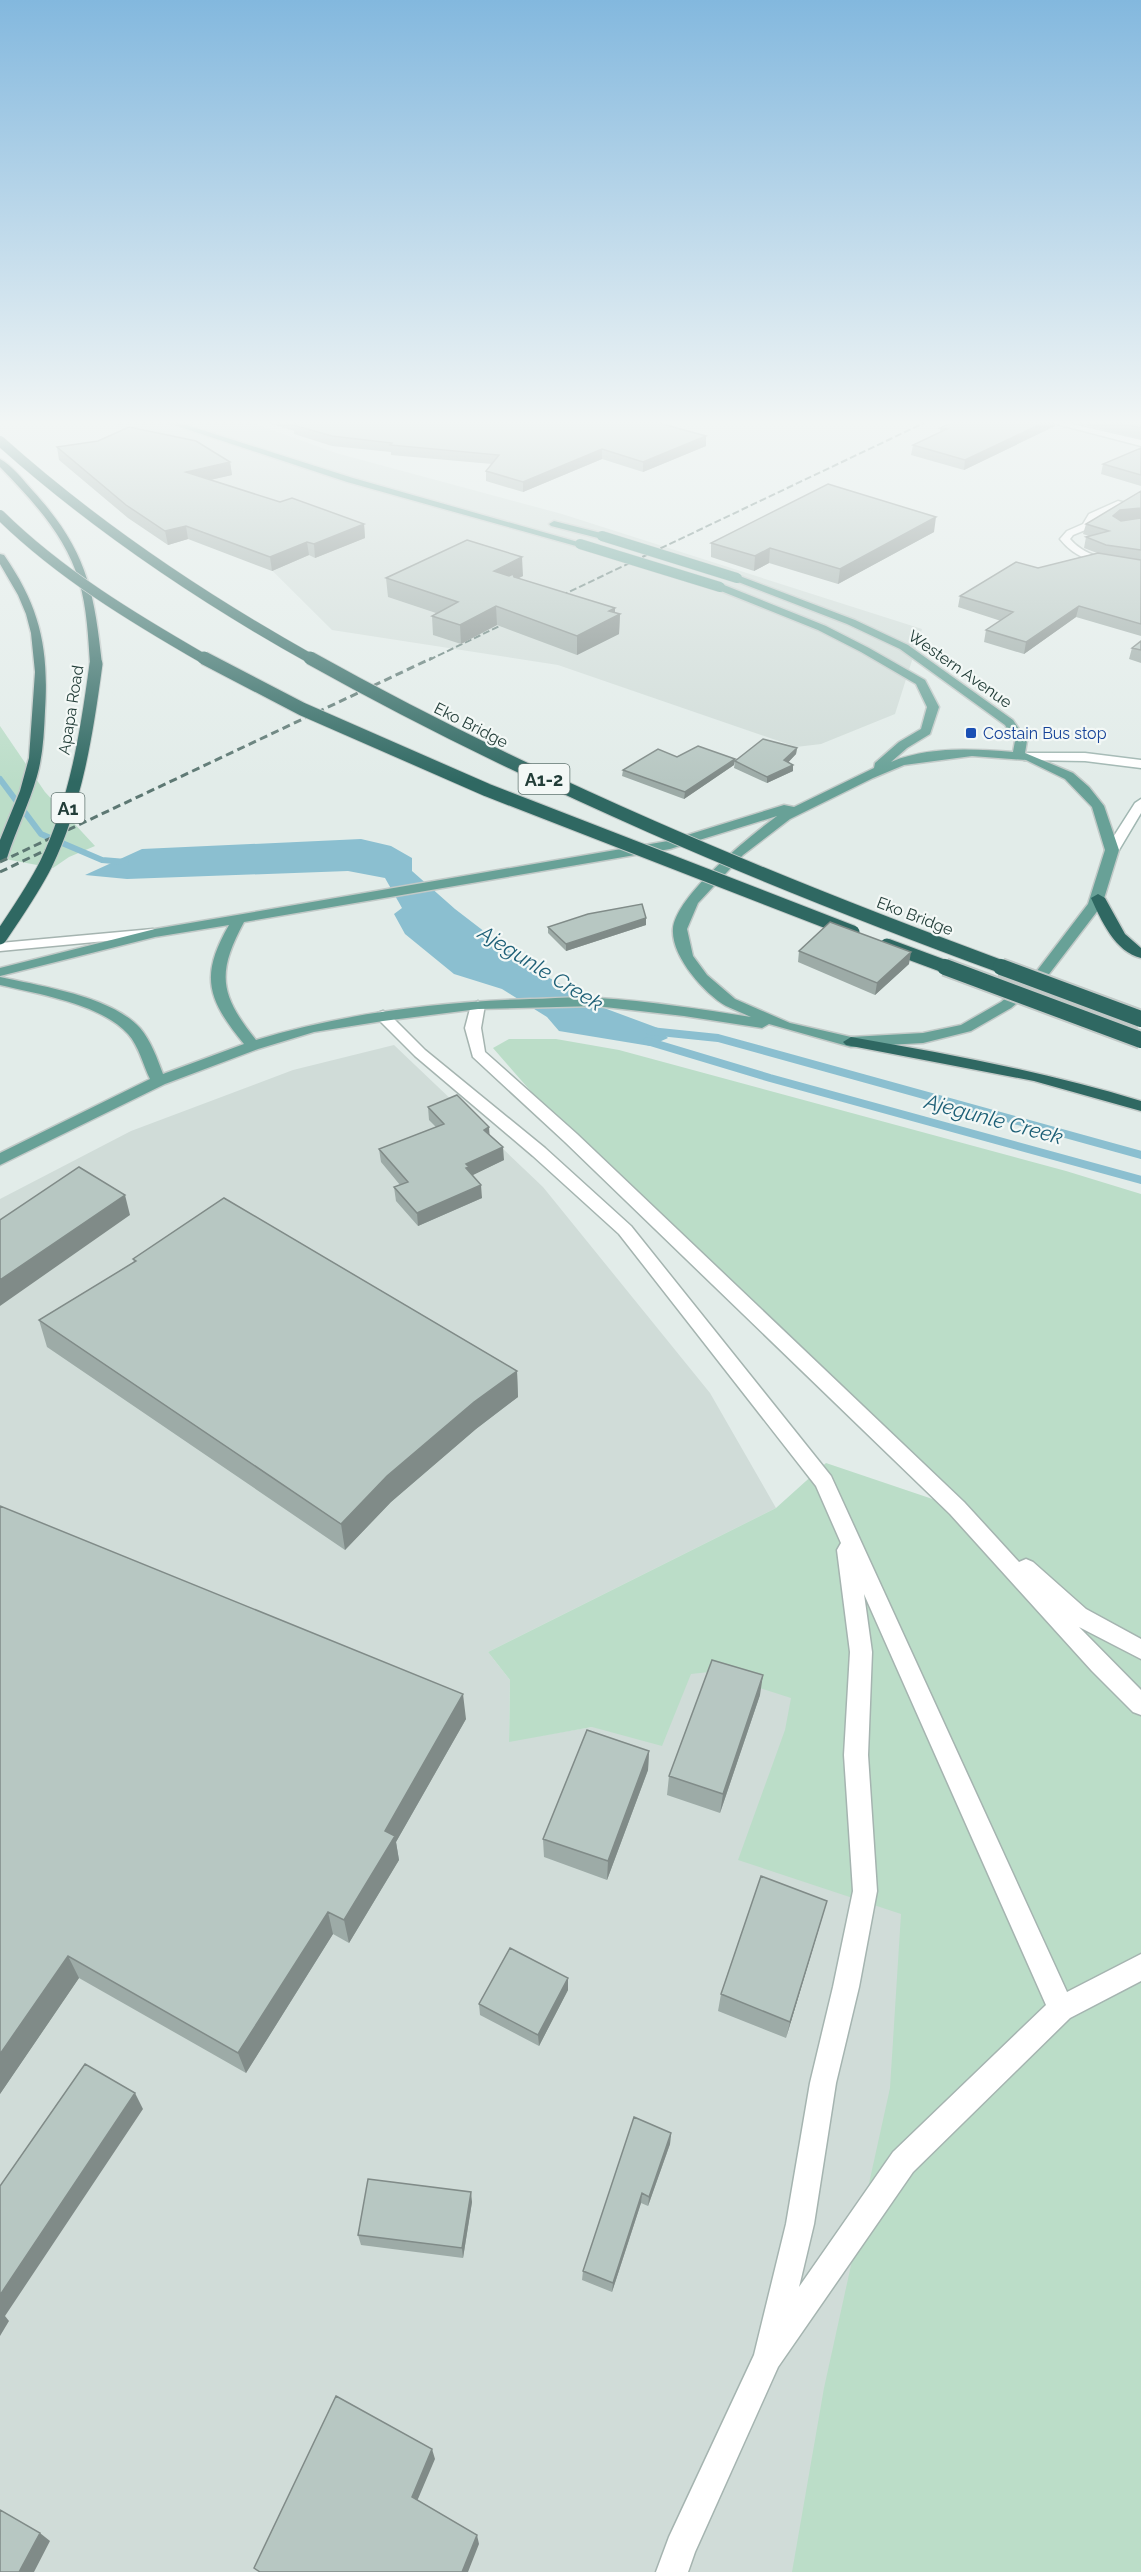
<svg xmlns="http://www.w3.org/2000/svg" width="1141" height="2572" font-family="Raleway,sans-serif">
<rect width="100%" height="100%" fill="#e2ece9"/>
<!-- built -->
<path fill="#d0dcd8" d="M113,422H250L336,453L562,514L922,629L895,714L821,744L796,747L558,665L332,630L170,469Z
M394,1045L543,1187L710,1393L776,1508L488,1652L510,1680L509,1741L592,1727L696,1657L802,1692L934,1908L849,2572H0V1199L131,1131L293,1070Z"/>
<!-- green -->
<path fill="#bbddc8" d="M0,726L45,792L95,846L69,857L53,868L0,858Z
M509,1039H556L619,1050L1066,1171L1141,1194V2572H792L824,2388L890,2088L901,1914L738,1860L785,1730L791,1698L709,1672L691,1674L662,1746L592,1727L509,1742L510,1680L488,1652L776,1508L826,1463L968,1511L549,1112L493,1048Z"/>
<!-- water -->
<path fill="#8bbfd0" d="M361,839L391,846L412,858V871L455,909L533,969L604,1008L658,1028L668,1038L650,1046L559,1031L547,1017L502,989L454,974L405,934L394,914L402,908L385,878L348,871L127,879L85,875L142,849Z"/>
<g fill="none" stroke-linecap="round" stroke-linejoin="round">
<!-- stream-far1 -->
<path stroke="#8bbfd0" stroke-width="6" d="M0,779L41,834L102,860L126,862"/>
<!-- stream -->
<path stroke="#8bbfd0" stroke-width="8" d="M650,1031L718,1038L1141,1155
M647,1041L770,1078L1141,1180"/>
<defs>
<path id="street" d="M1049,422H1063L1141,440V446Z
M1118,501L1126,503L1096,518L1090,528L1073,535L1070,539C1088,560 1116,560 1141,564V570C1111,565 1080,565 1060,539L1067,531L1083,524L1089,514Z
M153,929L160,933L158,936L0,951V943Z
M478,1001L485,1005L481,1028L485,1052L577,1134L964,1502L1019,1562L1026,1559L1033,1562L1086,1609L1141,1639V1659L1079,1627L1141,1690V1715L1133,1712L1092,1671L950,1514L565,1142L473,1057L465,1028L471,1005Z
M383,1011L388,1013L425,1050L545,1148L631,1226L831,1476L1067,1992L1141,1954V1981L1070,2018L913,2172L778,2367L695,2552L688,2572H656L669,2537L754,2355L786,2224L810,2083L833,1987L853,1891L844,1755L850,1652L837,1550L841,1543L816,1486L619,1234L533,1156L415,1056L375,1016L378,1013ZM864,1594L1046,2005L893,2152L799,2287L814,2224L836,2083L859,1987L877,1891L868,1755L872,1652Z"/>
<path id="secondary" d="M1028,753H1085L1141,760V768L1085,761L1024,760V754Z
M1141,799V813L1119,850L1117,853H1107L1105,850L1135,803Z"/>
<path id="primary" d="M165,422H177L353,478L585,544L576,546L347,482Z
M554,521L605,534L607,536L602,539L551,526L549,524Z
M737,575L855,620L908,645L1013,720L1027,741L1025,753L1073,773L1089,787L1104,806L1119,850L1102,905L1043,982L1011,1008L971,1031L923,1043L851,1047L769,1024L762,1028L684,1016L596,1006L478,1009L383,1021L314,1032L258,1049L165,1084L0,1165V1153L150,1079C143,1065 139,1046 128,1034C101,1004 38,994 0,985V977C40,986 111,996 140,1028C151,1041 157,1058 163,1074L244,1044C208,1000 199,977 229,925L155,937L0,976V968L155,929L668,841L784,805L794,807L874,768L875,763L899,742L921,729L927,707L916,684L861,652L818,630L716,589V585H724L826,626L869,648L925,680L939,707L930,734L907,748L891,762C929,746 974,749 1013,752L1015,741L1005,725L900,649L847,624L733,580L732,578ZM972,756L1026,760L1065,779L1092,807L1105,850L1088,904L1033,976L1001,1002L961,1025L923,1033L851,1037L790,1023L735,999L707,975L693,956L687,929L698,903L743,855L790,819L873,778L904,765ZM777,816C750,836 676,895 673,929C671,956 704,993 726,1006C734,1010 743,1013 751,1017C700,1009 649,1001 598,998C576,996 552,999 530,999C437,1002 345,1013 256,1040C220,995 216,974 244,922L670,849Z"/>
<path id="highway" d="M0,459C12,465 24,481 33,491C86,549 94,589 102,664L100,666H92L90,664C88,636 87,608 79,581C66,536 32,500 0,467Z
M0,554L4,555C40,607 49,648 45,711C44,733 43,755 37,776C29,804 16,830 7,858L0,862V840L20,791L29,758L35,672L31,633L26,614L18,595L0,564Z
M1098,894L1105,898L1125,934L1141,948V958C1115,952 1101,920 1091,898Z
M851,1037C949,1054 1046,1072 1141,1101V1111L1034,1081L846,1045L843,1042Z"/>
</defs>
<!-- street casing -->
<use href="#street" stroke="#a5b4b0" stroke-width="3"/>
<!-- secondary casing -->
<use href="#secondary" stroke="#a1b7b2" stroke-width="3"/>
<!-- primary casing -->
<use href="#primary" stroke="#c1c9c7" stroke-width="3"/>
<!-- highway casing -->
<use href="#highway" stroke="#c1c9c7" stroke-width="3"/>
<!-- street -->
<use href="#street" fill="#fff" fill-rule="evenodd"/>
<!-- secondary -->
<use href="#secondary" fill="#fff" fill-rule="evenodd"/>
<!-- primary -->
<use href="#primary" fill="#68a197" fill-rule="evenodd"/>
<!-- highway -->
<use href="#highway" fill="#2f6862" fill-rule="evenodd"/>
<!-- rail-far1 -->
<path stroke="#5d7873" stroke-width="2" stroke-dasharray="7 3" stroke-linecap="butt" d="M552,600L926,422
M429,660L514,619"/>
<!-- rail -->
<path stroke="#5d7873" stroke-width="3" stroke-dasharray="8 4.5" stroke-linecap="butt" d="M0,862L432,658
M0,872L46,850"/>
<defs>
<path id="primary-bridge" d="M602,536L737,578
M580,544L720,587"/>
<path id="highway-bridge-far2" d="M0,441C96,527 200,597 313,660
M0,515C60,574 133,618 206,660"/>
<path id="highway-bridge-far1" d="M204,658L302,709L487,790L853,932
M310,658C532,782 766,880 1005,968
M0,938C16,914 33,890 46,864C76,802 87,732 96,664
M887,945L949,968"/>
<path id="highway-bridge" d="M945,967L1141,1040
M1001,967L1141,1019"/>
</defs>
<!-- primary-bridge casing -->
<use href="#primary-bridge" stroke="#c1c9c7" stroke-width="11" stroke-linecap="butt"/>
<!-- highway-bridge-far2 casing -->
<use href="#highway-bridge-far2" stroke="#c1c9c7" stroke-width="11" stroke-linecap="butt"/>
<!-- highway-bridge-far1 casing -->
<use href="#highway-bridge-far1" stroke="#c1c9c7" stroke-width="15" stroke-linecap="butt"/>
<!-- highway-bridge casing -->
<use href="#highway-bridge" stroke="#c1c9c7" stroke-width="20" stroke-linecap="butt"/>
<!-- primary-bridge -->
<use href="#primary-bridge" stroke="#68a197" stroke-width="10"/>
<!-- highway-bridge-far2 -->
<use href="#highway-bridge-far2" stroke="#2f6862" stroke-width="10"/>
<!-- highway-bridge-far1 -->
<use href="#highway-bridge-far1" stroke="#2f6862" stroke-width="13"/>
<!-- highway-bridge -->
<use href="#highway-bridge" stroke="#2f6862" stroke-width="16"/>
</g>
<!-- wall -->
<path fill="#9daba7" d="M265,422H655L706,436V446L643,472L602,459L523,492L486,481V471L492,464L391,455V452L332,446L294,434V431Z
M953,422H1055V426L964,470L911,455L913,445L940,433V428Z
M1072,422H1141V439Z
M57,447L230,462L232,475L210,480L280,502L364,524L365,538L315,558L309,555L272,571L188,539L168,545L128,518L59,460Z
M1141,448V486L1101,474L1103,464Z
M1141,491V636L1076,617L1024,654L984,642L986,630L1001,621L958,607L960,596L1038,568L1097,553L1084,548L1086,537L1089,536L1083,534L1086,524Z
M934,532L838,584L769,563L754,571L711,557V543Z
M523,576L518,578L620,614L619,634L577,655L497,625L461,644L433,635L432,616L436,613L388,597L386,578Z
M1141,641V663L1129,659L1132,648Z
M797,748L796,754L788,762L793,765V771L767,783L734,768L735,761Z
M677,757L735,759L734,765L684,799L622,776L623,770Z
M646,925L566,951L548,933V927Z
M799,951L909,964L875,995L798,962Z
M428,1107L490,1135L504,1160L472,1175L482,1198L418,1226L396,1201L394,1187L400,1185L381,1162L379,1149L436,1127L429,1120Z
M133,1259L517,1371L518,1397L476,1429L391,1502L345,1550L47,1347L39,1320L134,1262Z
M0,1506L466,1719L396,1842L399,1860L349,1943L333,1934L246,2073L79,1978L0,2094Z
M760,1695L720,1813L667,1795L669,1776Z
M649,1751L648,1770L607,1880L544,1857L543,1839Z
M822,1918L786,2038L718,2011L721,1994Z
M568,1990L539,2046L480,2015L479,2004Z
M671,2133L670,2144L648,2206L641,2203L612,2292L582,2280L583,2271Z
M472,2202L463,2258L361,2245L358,2235Z"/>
<!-- shaded-wall -->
<path fill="#808b88" d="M1045,422H1055V426L964,470L965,460Z
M706,436V446L643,472V462Z
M602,449V459L523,492V482Z
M230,462L232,475L188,485L186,472Z
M1141,508V518L1118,521L1113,516L1120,510Z
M936,517L934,532L838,584L840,569Z
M364,524L365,538L315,558L314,544Z
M186,526L188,539L168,545L165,531Z
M307,542L309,555L272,571L270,557Z
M770,548L769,563L754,571L755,556Z
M522,557L523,576L495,590L494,571Z
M496,606L497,625L461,644L460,625Z
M1079,606L1076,617L1024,654L1026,642Z
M615,608V617L620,614L619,634L577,655V636L609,611Z
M797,748L796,754L784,767V760Z
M735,759L734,765L684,799L685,792Z
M793,765V771L767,783V777Z
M646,918V925L566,951V944Z
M911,952L909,964L875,995L877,983Z
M489,1127L490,1141L484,1130Z
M503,1147L504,1160L469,1177L467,1182L466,1164Z
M481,1185L482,1198L418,1226L417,1213Z
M125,1195L130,1215L0,1306V1280Z
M517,1371L518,1397L476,1429L391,1502L345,1550L341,1524L387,1476L474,1402Z
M763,1675L760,1695L720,1813L723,1794Z
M463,1694L466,1719L396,1842L399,1860L349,1943L344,1920L385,1831Z
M649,1751L648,1770L607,1880L608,1861Z
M827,1901L822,1918L786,2038L790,2022Z
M328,1912L333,1934L246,2073L238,2053Z
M68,1956L79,1978L0,2094V2054Z
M568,1978V1990L539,2046L538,2035Z
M135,2093L143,2109L5,2316L9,2321L0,2336V2295Z
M671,2133L670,2144L648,2206L649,2197Z
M471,2192L472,2202L463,2258L462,2248Z
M642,2193L641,2203L612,2292L613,2283Z
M432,2449L435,2459L415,2506L412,2497Z
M40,2533L50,2541L34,2572H19Z
M477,2535L479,2544L468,2572H462Z"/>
<!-- building -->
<path fill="#b7c7c2" stroke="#808b88" stroke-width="1.5" d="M293,422H655L706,436L643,462L602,449L523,482L486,471L499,455L390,445L392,443L332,436L293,425L296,423Z
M953,422H1045L965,460L913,445L947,429L940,428Z
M1114,422H1141V428Z
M129,427L196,441L230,462L186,472L280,502L292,498L364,524L314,544L307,542L270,557L186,526L165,531L126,505L57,447L98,441Z
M1141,448V475L1103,464Z
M828,484L936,517L840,569L770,548L755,556L711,543Z
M1141,491V508L1120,510L1113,516L1121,521L1141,518V550L1106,545L1086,537L1109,531L1086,524Z
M467,540L522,557L494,571L509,576L513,574L514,577L615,608L609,611L620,614L577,636L496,606L460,625L432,616L458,602L386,578Z
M1098,553L1141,560V624L1079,606L1026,642L986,630L1013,612L960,596L1016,562L1038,568Z
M1141,641V650L1132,648Z
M763,739L797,748L784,760L793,765L767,777L735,761Z
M698,746L735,759L685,792L623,770L658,749L677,757Z
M642,904L646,918L566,944L548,927L588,914Z
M830,922L911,952L877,983L799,951Z
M457,1095L489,1127L484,1130L503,1147L466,1164L469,1167L466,1168L481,1185L417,1213L394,1187L408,1182L379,1149L444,1124L428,1107Z
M79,1167L125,1195L0,1280V1220Z
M224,1198L517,1371L474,1402L387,1476L341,1524L39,1320L136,1261L133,1259Z
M0,1506L463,1694L385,1831L395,1836L344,1920L328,1912L238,2053L68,1956L0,2054Z
M712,1660L763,1675L723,1794L669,1776Z
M587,1730L649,1751L608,1861L543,1839Z
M761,1876L827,1901L790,2022L721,1994Z
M510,1948L568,1978L538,2035L479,2004Z
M85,2064L135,2093L0,2295V2186Z
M634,2117L671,2133L649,2197L642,2193L613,2283L583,2271Z
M368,2179L471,2192L462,2248L358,2235Z
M336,2396L432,2449L412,2497L477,2535L462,2572H260L254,2568Z
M0,2510L40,2533L19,2572H0Z"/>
<!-- sky -->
<linearGradient id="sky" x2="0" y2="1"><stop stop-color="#83b8de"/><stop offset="0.54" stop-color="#f2f6f5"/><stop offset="1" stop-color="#f2f6f5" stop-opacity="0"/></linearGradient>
<rect width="1141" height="782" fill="url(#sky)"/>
<!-- markers -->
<rect fill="#1a4fb4" stroke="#f3f8f6" stroke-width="2" x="965" y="727" width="12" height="12" rx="3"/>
<g text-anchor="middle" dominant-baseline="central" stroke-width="4.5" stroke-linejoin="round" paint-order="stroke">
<!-- far-street labels -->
<g font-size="16" fill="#223d38" stroke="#f3f8f6">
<text transform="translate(960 669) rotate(35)">Western Avenue</text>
<text transform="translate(71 710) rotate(-81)">Apapa Road</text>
<text transform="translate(471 725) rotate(27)">Eko Bridge</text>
<text transform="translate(915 916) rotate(21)">Eko Bridge</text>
</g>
<!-- far-transit labels -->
<g font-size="16" fill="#164399" stroke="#f3f8f6" text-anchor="start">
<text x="983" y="733">Costain Bus stop</text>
</g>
<!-- shield labels -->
<g fill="#f3f8f6" stroke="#617571" stroke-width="1.5">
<rect x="518.5" y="764" width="51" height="30" rx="4.5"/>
<rect x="51.5" y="793" width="33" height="30" rx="4.5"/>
</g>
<g font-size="18" font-weight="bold" fill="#223d38">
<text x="544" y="779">A1-2</text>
<text x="68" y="808">A1</text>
</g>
<!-- water labels -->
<g font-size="21" font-style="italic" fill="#1e6077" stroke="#f3f8f6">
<text transform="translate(541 968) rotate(32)">Ajegunle Creek</text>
<text transform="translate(994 1119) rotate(15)">Ajegunle Creek</text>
</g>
</g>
</svg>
